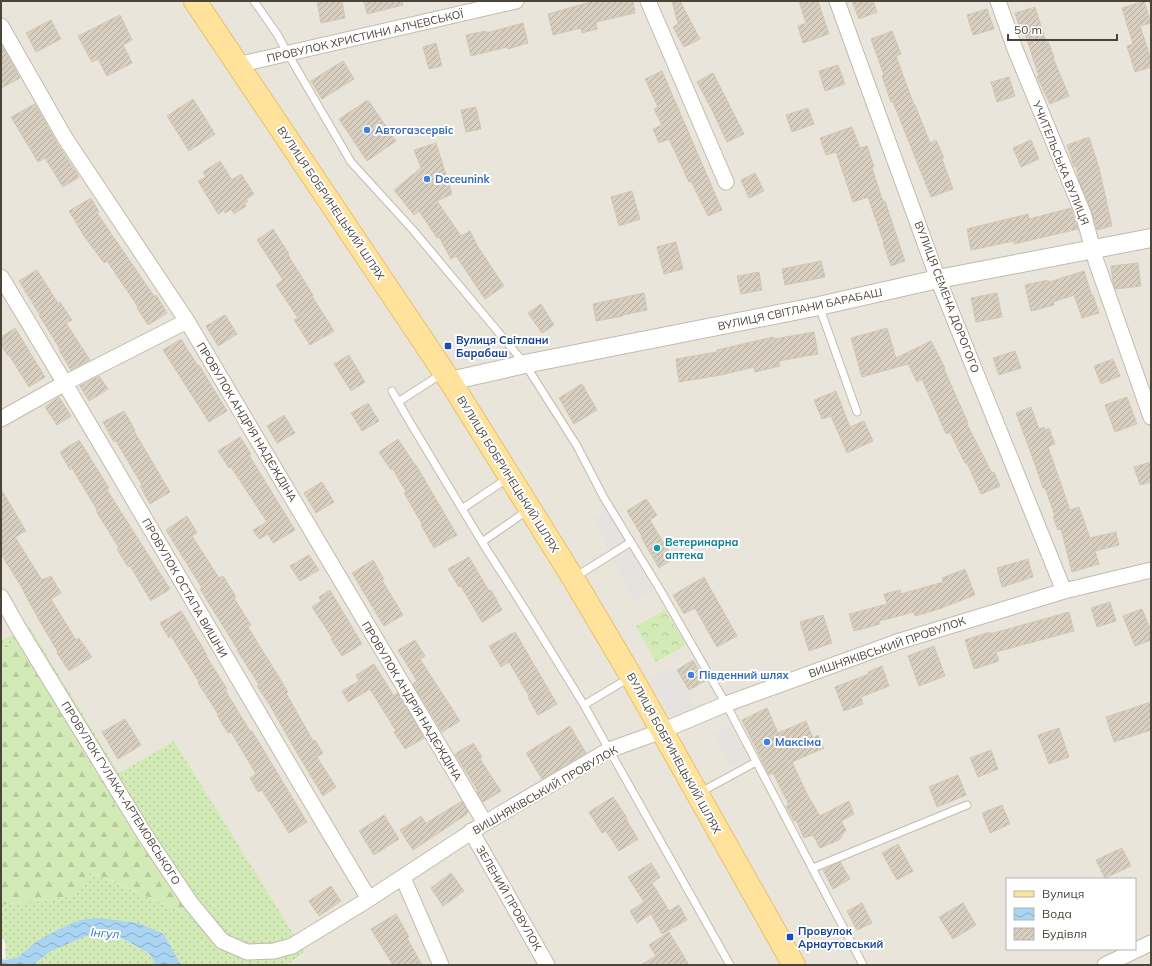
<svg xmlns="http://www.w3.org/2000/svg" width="1152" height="966" font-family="Mulish,sans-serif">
<defs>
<pattern id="grass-dots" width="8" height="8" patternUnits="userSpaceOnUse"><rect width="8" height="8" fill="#d2eab5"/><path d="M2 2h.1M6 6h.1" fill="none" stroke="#b6ca9c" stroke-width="1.8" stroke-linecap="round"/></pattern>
<pattern id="forest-firs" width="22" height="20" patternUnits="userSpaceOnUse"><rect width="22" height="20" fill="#d2eab5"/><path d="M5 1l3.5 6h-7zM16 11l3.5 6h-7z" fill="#b6ca9c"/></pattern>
<pattern id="park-crowns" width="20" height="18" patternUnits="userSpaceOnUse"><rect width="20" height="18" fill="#d2eab5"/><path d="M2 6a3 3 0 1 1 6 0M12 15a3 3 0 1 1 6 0" fill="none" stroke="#b6ca9c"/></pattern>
<pattern id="water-waves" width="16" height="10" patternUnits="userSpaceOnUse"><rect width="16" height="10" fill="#a9d4f2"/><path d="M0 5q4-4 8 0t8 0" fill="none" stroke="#8caec5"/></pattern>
<pattern id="building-hatch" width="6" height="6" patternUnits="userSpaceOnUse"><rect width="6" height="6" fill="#d8cfc1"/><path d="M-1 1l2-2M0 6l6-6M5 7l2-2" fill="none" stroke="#b1aa9e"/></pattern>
</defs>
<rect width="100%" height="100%" fill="#f6f3ec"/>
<!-- residential -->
<path fill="#eae5da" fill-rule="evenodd" d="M1,1H1151V965H286L305,954L174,741L119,773L29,626L1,641ZM1007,879H1135V949H1007Z"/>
<!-- grass -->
<path fill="url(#grass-dots)" d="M29,626L119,773L174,741L305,953L286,965H181L164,934L80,920L61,928L37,941L18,957L6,960L5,941L1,937V905L75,896L90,872L191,916L111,800L18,641L1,648V641Z
M89,935L120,938L149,953L156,965H33L51,951Z"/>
<!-- forest -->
<path fill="url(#forest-firs)" d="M18,641L111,800L191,916L91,872L75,896L1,905V648Z"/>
<!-- park -->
<path fill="url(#park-crowns)" d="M665,610L686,645L656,662L636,626Z"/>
<!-- parking -->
<path fill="#e5e3e0" d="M607,509L653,591L634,602L593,518Z
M673,666L697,709L673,722L649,679Z
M729,724L748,758L732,767L713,733Z"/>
<!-- water -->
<path fill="url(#water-waves)" d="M99,918L138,923L164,934L181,965H156L149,953L121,938L89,935L51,951L33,965H1V959L6,960L18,957L37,941L61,928L80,920Z"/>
<!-- building -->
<path fill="url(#building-hatch)" stroke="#d3c7b4" d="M317,1H342L345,18L321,23Z
M364,1H402L403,5L367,14Z
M594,1H633L635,13L596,22L597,29L582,33L581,28L553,35L548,14Z
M672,1H680L700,39L684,47L673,27L678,24Z
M799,1H818L829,34L803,43L798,26L806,23Z
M852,1H873L877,12L859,19Z
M1144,1L1151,23L1140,26L1151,59V67L1135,72L1127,46L1133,44L1122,8Z
M1035,7L1045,39H1047L1054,57L1053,58L1069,96L1050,104L1037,77L1039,76L1024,31L1021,32L1015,13Z
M987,9L994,29L973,35L967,15Z
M120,15L132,40L123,45L132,63L107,76L98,59L92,62L78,36Z
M51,20L61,39L36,52L26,33Z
M523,23L528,43L508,49L507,47L471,56L466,35L486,31V33Z
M892,31L901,54L896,56L914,105H915L930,143L936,140L944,158L942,159L953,189L931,197L893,102H891L882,76L884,75L871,39Z
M436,43L442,66L429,69L423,47Z
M1,44L20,78L1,88Z
M343,61L354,79L322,99L311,81Z
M838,65L845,84L825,91L819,71Z
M662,71L722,210L708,216L691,181L689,182L669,139L659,143L653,129L662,125L654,109L658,107L645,79Z
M713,73L744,134L727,142L711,108L697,82Z
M1009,77L1015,96L997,102L991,82Z
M193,99L215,134L189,151L167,116Z
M368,100L396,141L367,161L339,119Z
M35,104L57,143L79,177L63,187L45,158L38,162L11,117Z
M476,107L481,129L466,132L461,110Z
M808,108L814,124L792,132L786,115Z
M852,127L860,148L867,146L874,167L872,168L883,202L885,201L905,261L891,266L883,243H884L868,197L853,202L836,152L826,155L820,138Z
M1089,137L1099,168L1112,226L1097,230L1091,210L1079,181L1076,166L1074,167L1067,145Z
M1031,140L1039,159L1021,167L1013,148Z
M436,143L452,194L437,201L461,236L470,231L478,247L504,286L485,299L456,256L451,259L439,237L437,238L419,211L414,215L394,190L421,168L414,150Z
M220,161L232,180L241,174L254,194L246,199L248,201L245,203L246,206L234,214L231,209L225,213L224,210L218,214L198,181L206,177L203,172Z
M755,173L764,191L749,198L741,180Z
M632,191L640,219L619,226L611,197Z
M91,198L99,212L97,213L154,296L156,295L167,313L148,325L137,308L138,307L107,261L104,263L84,236L69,211Z
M1071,208L1078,229L1014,244V241L971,250L967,229L1028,214L1029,219Z
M273,229L289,254L288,255L313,295L312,296L334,331L310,345L294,320L298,318L276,285L283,280L257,240Z
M676,242L683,269L664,274L657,247Z
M821,261L825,277L785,285L782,269Z
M1138,263L1141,286L1115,289L1113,283L1111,266Z
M37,270L58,303L60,302L72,320L66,323L90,360L71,370L59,350L60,349L39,315H40L19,281Z
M1084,271L1092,296L1093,295L1099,313L1082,318L1074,295L1053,302L1054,305L1031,311L1025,285L1048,280L1049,282Z
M759,272L762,290L741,294L737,276Z
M644,293L647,310L623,315V316L596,321L593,304Z
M997,293L1002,317L976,322L971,298Z
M541,304L554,325L542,333L528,313Z
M225,315L237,334L218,346L206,326Z
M15,328L45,377L29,387L9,355L8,356L1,345V337Z
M887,328L896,358L931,341L945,368L944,369L968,423L967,424L992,473L994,472L1000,486L981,494L967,463H965L950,432L946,434L922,379L917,382L908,364L862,377L851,338Z
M814,332L818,354L779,361L780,366L755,372L754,367L721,375L679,382L676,359L717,352V350L773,337L774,339Z
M181,339L198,366L199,365L227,411L209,422L163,350Z
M1015,351L1021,368L999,375L993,358Z
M349,355L365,382L351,391L334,364Z
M1113,359L1120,376L1101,384L1094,366Z
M99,376L108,389L89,401L80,386Z
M582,384L597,410L574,424L559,398Z
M836,391L850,427L864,421L873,441L847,453L831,416L822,419L814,400Z
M59,397L71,416L57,425L45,407Z
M1127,397L1137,424L1115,432L1105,405Z
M368,403L379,421L362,431L351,413Z
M1031,407L1039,429L1044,427L1045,430L1049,428L1055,444L1048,447L1070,510L1079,507L1090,538L1116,532L1119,545L1095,551L1099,564L1072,572L1061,529L1058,530L1053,517L1055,516L1045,488H1043L1036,467L1016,413Z
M124,411L135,430L134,431L170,492L150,504L140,486L142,485L116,441L114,442L103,422Z
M284,415L295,433L277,443L267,426Z
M240,437L251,454L249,455L295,530L273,543L268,534L259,539L253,530L267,522L231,467L229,468L218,451Z
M398,439L415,465H416L457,535L434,548L421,525L422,524L404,493L406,492L393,469L391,470L379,452Z
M79,440L109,488L107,490L170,589L151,601L130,566L128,567L117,549L119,548L96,511L97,510L72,468L70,470L60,452Z
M1151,462V482L1140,485L1134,467Z
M322,482L334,502L316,513L304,493Z
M1,489L26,531L15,537L42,580L51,576L61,593L51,599L76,640L79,638L92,657L69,671L57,653L58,652L39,620L24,592V591L1,554Z
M646,499L657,515L650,520L673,559L659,568L641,537L642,536L627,511Z
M187,516L197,533L192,536L219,578L223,576L236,597L234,598L251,625L248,627L288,692L286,693L313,741L315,740L323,753L317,757L336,787L323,796L296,751L269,704L257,686L259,685L237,650H238L200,589L202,588L166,530Z
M309,555L319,570L300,581L290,566Z
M469,557L489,591L491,590L502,610L482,622L461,586L459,587L448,569Z
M1028,559L1033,577L1002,587L997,568Z
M373,560L384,579L382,580L403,615L384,626L352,573Z
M965,569L975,595L939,609L915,616L914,612L879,621L880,624L854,631L849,614L887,604L884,594L900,590L901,594L943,582L942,578Z
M704,577L737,636L717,647L695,608L684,614L673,595Z
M330,590L362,644L342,656L331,639H333L312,607L321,601L319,597Z
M1110,602L1116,621L1097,627L1091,608Z
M1142,609L1151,631V640L1135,646L1123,616Z
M181,611L190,625H189L207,655L206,656L227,689L225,690L250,731H252L307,822L289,833L262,790L258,792L250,778L256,774L231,732L228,733L217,715L218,714L198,683L199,682L171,636L169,638L160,623Z
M1069,612L1074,631L996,652L999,661L974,669L965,640L990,632V634Z
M823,615L832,643L809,651L800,622Z
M515,632L557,704L538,715L528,697L529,696L509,662L501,667L489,646Z
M415,640L425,656L420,659L460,721L442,732L413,684L417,681L398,650Z
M934,646L945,676L919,686L908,656Z
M693,660L705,681L689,690L677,670Z
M374,664L394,696L398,693L424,738L405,749L394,732L396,731L370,689L348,702L342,691L359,681L356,675Z
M882,666L889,686L861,697L863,704L844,711L835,687L869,674L868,672Z
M1151,702V730L1114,742L1106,717Z
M767,708L778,733L806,721L813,738L818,735L824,748L792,762L807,794L820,816L849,801L854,814L841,821L846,830L839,840L820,848L813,835L804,838L796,820L794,821L786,806L789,805L773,773L769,775L742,720Z
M125,719L141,745L118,759L102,732Z
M570,726L586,753L542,779L526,753Z
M1059,728L1069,757L1049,764L1038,735Z
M473,743L482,757L480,759L501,791L483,802L477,792L478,791L455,754Z
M991,750L998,769L978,777L970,758Z
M958,775L966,795L937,807L929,787Z
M613,797L627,818L626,819L638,839L619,851L606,831L602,833L589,812Z
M462,801L468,812L467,813V814L413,850L400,830L421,816L426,823Z
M1002,805L1010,824L990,833L982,813Z
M384,815L399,839L374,855L359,831Z
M898,844L913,871L897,880L882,853Z
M1122,848L1131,866L1105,878L1096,860Z
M840,862L850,879L833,889L823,870Z
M651,863L660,877L652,883L669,911L679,905L687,920L662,934L651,914L637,923L630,911L644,902L628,877Z
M451,873L464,891L443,906L431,888Z
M331,886L341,901L319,916L309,901Z
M862,903L872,923L857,930L847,911Z
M963,903L976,925L953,939L939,917Z
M396,914L409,937L407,938L422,965H393L371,929Z
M669,932L689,965H641L656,956L649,945Z"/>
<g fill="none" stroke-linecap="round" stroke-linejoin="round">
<defs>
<path id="service" d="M254,1L277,34L288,54L351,162L413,230L525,364L577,446L604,498L659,588L726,704L863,965
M819,306L857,412
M392,391L411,424L482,542L526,611L584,705L730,965
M398,402L443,373
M462,509L508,478
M482,542L528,510
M575,577L631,542
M584,705L629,678
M699,793L756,762
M813,868L967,805"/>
<path id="minor" d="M648,1L726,182
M837,1L938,279L1064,591
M998,1L1015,49L1083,213L1096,261L1151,417
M1,26L65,138L187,321L485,823
M237,65L516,1
M1,277C126,483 245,693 369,899
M1,419L65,383L187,321
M1,597L19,629L145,835L190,902L222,941L247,952L274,951L292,946L369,899L485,823L609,750L662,731L726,704L897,642L1064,591L1151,570
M471,831L547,965
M403,878L441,965
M1105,965L1151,943"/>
<path id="tertiary" d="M450,381L525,364L819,306L938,279L1151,238"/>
<path id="primary" d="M195,1L450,381L530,509L573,578L631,676L794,965"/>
</defs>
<!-- service casing -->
<use href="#service" stroke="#c2bbae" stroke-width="9"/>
<!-- minor casing -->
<use href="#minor" stroke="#c2bbae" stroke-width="17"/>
<!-- tertiary casing -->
<use href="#tertiary" stroke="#c2bbae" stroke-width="20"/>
<!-- primary casing -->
<use href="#primary" stroke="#e6c16a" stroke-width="24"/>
<!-- service -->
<use href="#service" stroke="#fff" stroke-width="7"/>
<!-- minor -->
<use href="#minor" stroke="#fff" stroke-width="15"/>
<!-- tertiary -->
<use href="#tertiary" stroke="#fff" stroke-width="18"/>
<!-- primary -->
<use href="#primary" stroke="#ffe39c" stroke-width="22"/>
</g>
<!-- markers -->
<g fill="#3f7fe0" stroke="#fff" stroke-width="1.5">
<circle cx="367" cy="130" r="4"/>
<circle cx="427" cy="179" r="4"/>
<circle cx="691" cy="675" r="4"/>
<circle cx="767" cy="742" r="4"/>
</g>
<g fill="#1a4fb4" stroke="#fff" stroke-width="1.5">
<rect x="444" y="342" width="8" height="8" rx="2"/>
<rect x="786" y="933" width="8" height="8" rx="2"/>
</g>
<circle fill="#0f9aa8" stroke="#fff" stroke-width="1.5" cx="657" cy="548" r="4"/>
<g text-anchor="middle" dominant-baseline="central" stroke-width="4" stroke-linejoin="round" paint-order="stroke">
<!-- street labels -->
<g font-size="11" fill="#4b4439" stroke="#fff">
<text transform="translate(365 36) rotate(-13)">ПРОВУЛОК ХРИСТИНИ АЛЧЕВСЬКОЇ</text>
<text transform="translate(1061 163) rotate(68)">УЧИТЕЛЬСЬКА ВУЛИЦЯ</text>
<text transform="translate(331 203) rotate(56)">ВУЛИЦЯ БОБРИНЕЦЬКИЙ ШЛЯХ</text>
<text transform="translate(947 297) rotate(69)">ВУЛИЦЯ СЕМЕНА ДОРОГОГО</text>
<text transform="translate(800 309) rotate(-12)">ВУЛИЦЯ СВІТЛАНИ БАРАБАШ</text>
<text transform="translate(247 422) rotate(59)">ПРОВУЛОК АНДРІЯ НАДЄЖДІНА</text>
<text transform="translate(508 474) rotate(58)">ВУЛИЦЯ БОБРИНЕЦЬКИЙ ШЛЯХ</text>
<text transform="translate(185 588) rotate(60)">ПРОВУЛОК ОСТАПА ВИШНИ</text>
<text transform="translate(887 647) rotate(-19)">ВИШНЯКІВСЬКИЙ ПРОВУЛОК</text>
<text transform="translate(412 701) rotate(59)">ПРОВУЛОК АНДРІЯ НАДЄЖДІНА</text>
<text transform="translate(674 753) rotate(61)">ВУЛИЦЯ БОБРИНЕЦЬКИЙ ШЛЯХ</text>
<text transform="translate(545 790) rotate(-30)">ВИШНЯКІВСЬКИЙ ПРОВУЛОК</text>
<text transform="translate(121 793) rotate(58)">ПРОВУЛОК ГУЛАКА-АРТЕМОВСЬКОГО</text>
<text transform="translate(509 898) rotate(60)">ЗЕЛЕНИЙ ПРОВУЛОК</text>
</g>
<!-- shop labels -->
<g font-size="11" font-weight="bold" fill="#366cbe" stroke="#fff" text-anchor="start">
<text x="375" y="130">Автогазсервіс</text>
<text x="435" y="179">Deceunink</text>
<text x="699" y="675">Південний шлях</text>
<text x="775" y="742">Максіма</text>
</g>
<!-- transit labels -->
<g font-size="11" font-weight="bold" fill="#164399" stroke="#fff" text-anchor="start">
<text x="456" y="340">Вулиця Світлани<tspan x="456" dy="13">Барабаш</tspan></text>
<text x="798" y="931">Провулок<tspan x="798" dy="13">Арнаутовський</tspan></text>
</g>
<!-- culture labels -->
<g font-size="11" font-weight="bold" fill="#0d838f" stroke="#fff" text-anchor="start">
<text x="665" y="542">Ветеринарна<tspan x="665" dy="13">аптека</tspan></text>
</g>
<!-- water labels -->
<g font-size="12" font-style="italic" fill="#2e7ab2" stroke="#fff">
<text transform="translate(105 933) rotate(5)">Інгул</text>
</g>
</g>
<!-- border -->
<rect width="1152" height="966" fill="none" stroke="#4b4439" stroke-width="4"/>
<!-- legend -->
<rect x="1006" y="878" width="130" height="72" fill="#ffffff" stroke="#b7b4b0"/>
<rect x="1014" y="891" width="20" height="6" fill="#ffe39c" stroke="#b7b4b0"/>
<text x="1042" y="898" font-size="12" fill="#4b4439">Вулиця</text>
<rect x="1014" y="908" width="20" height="12" fill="url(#water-waves)" stroke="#b7b4b0"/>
<text x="1042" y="918" font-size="12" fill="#4b4439">Вода</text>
<rect x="1014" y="928" width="20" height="12" fill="url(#building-hatch)" stroke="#b7b4b0"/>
<text x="1042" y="938" font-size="12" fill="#4b4439">Будівля</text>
<!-- scale -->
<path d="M1008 34v6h109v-6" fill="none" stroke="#4b4439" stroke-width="2"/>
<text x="1014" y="34" font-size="12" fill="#4b4439" stroke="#ffffff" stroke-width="3" paint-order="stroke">50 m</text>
</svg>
